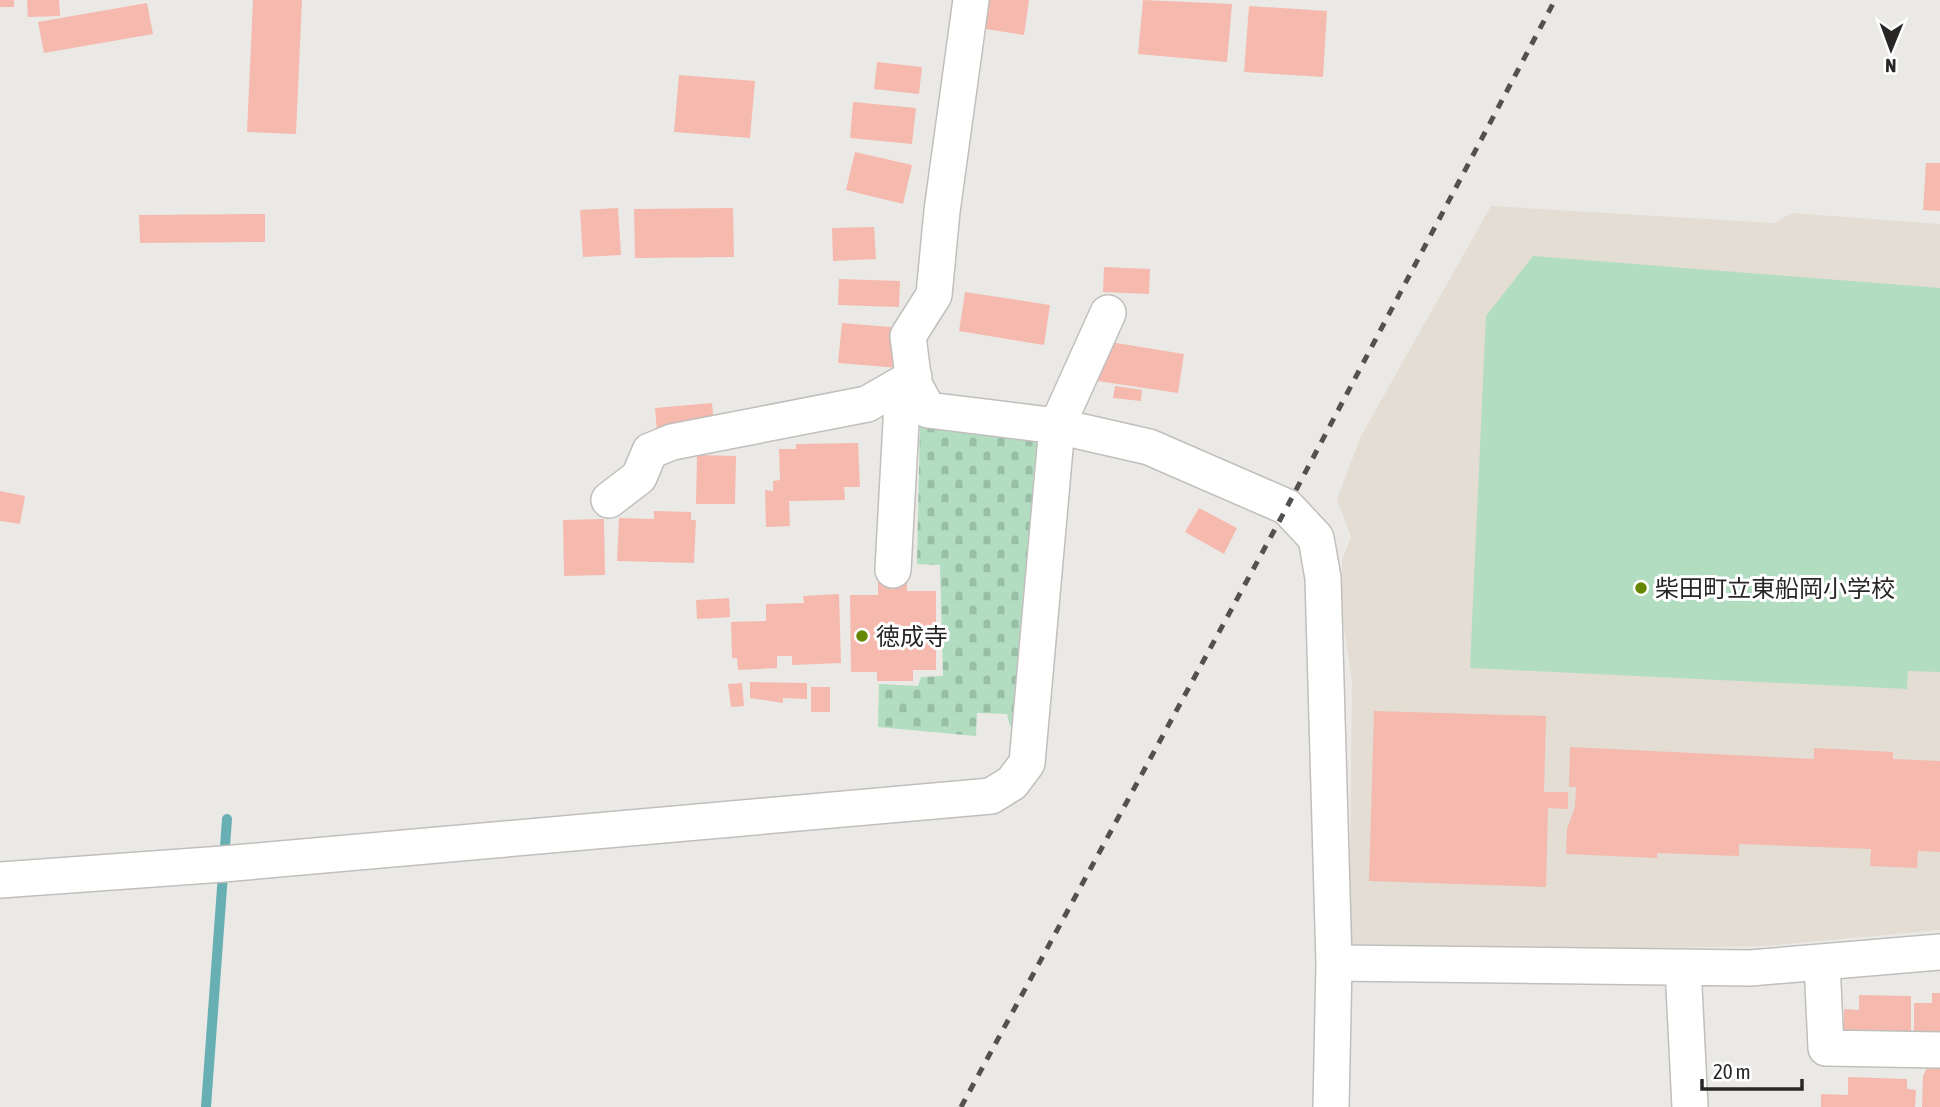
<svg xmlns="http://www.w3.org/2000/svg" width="1940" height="1107" font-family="'Asap Condensed','Noto Sans JP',sans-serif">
<defs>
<pattern id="cemetery-stones" width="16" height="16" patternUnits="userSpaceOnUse" patternTransform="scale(1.75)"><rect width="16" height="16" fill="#b2ddc1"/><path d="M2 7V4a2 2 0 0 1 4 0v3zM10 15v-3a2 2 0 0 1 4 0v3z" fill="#99bea6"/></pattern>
</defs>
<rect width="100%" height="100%" fill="#ebe9e6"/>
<!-- built -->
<path fill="#e3ddd4" d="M1491,206L1774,223L1792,213L1940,224V930L1765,946L1557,950L1349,947L1352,680L1342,617V560L1351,537L1337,499L1361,436Z"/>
<!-- cemetery -->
<path fill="url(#cemetery-stones)" d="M920,420L1047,439L1021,725L1010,726L1007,714L977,713L976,736L878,727L879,684L918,686L921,677L943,676L940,565L917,564Z"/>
<!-- pitch -->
<path fill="#b2ddc1" d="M1533,256L1940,288V672L1908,671L1907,689L1470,668L1486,316Z"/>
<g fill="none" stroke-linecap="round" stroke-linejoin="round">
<!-- stream -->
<path stroke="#68afb4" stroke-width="10" d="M206,1107L227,819"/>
</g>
<!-- building -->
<path fill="#f5b9ae" d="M0,0H14V7H0Z
M27,0H59L60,16L28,17Z
M253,0H302L296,134L247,132Z
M983,0H1029L1024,35L979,28Z
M1143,0L1232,4L1227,62L1138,54Z
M147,3L153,34L44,53L38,22Z
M1249,6L1327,11L1323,77L1244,72Z
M877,62L922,67L919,94L874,89Z
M679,75L755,81L750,138L674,132Z
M853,102L916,108L912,144L850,138Z
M855,152L912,165L903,204L846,190Z
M1926,163H1940V211L1923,210Z
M618,208L621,255L583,257L580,210Z
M733,208L734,257L635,258L634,209Z
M265,214V242L140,243L139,215Z
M874,227L876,259L833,261L832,228Z
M1104,267L1150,269L1149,294L1103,292Z
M839,279L900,281L899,307L838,305Z
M965,292L1050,305L1044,345L959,331Z
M842,323L903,328L899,368L838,363Z
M1104,341L1184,354L1178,393L1098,381Z
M1115,386L1142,390L1141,401L1113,398Z
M712,403L714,426L657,432L655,408Z
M858,443L860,487H844L845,500L789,501L790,526L766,527L765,490L773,491V481L780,480L779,449H796V444Z
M697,455L736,456L735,504H696Z
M0,491L25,496L20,524L0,521Z
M1199,508L1237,528L1224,554L1185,532Z
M654,511L691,512V520H696L694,563L617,561L619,518L654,519Z
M604,519L605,575L564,576L563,520Z
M907,580V591H936V670H913V681H877V672H851L850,595H878V581Z
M839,594L841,663L792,665V656H777V668L738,670L737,658H732L731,622L766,621V604L804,603L803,596Z
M729,598L730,617L697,619L696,600Z
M750,682L807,683V699L783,698V703L750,698Z
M742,683L744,706L731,707L728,684Z
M811,687H830V712H811Z
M1374,711L1546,716L1544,792H1568V809L1548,808L1546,887L1369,881Z
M1570,747L1814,759V748L1893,752V759L1940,761V852L1918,851L1917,868L1870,866L1871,849L1739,844V856L1657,853V858L1566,854L1567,829L1575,807L1576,787H1569Z
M1932,993H1940V1041H1914V1003H1932Z
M1859,995L1911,996V1047L1844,1039V1009L1859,1010Z
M1930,1061H1940V1107H1922L1923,1076Z
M1848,1077L1907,1079V1089L1916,1090L1915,1107H1821V1094L1848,1095Z"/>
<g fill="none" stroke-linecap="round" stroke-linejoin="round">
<defs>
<path id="minor" d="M971,0L942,211L934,295L908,336L914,384L928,410L1057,426L1149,447L1287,507L1316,538L1323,578L1334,963L1331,1107
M609,500L639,477L650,451L672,442L867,404L914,377
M893,570L902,404L914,384
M0,880L223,864L991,796L1012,783L1027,763L1057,426L1108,313
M1334,963L1750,968L1940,952
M1822,963L1826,1048L1940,1050
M1683,967L1690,1107"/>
</defs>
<!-- minor casing -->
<use href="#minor" stroke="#c1bfbc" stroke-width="38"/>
<!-- minor -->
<use href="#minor" stroke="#fff" stroke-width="35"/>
<!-- rail -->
<path stroke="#535150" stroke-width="5" stroke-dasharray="9 9" stroke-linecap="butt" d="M961,1107L1287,507L1555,0"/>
</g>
<!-- markers -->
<g fill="#658600" stroke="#fff" stroke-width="2.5">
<circle cx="1641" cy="588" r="7"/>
<circle cx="862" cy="636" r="7"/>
</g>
<g text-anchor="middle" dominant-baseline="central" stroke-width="6" stroke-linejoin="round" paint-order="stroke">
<!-- poi labels -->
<g font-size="24" fill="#282726" stroke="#fff" text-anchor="start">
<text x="1655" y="588">柴田町立東船岡小学校</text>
<text x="876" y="636">徳成寺</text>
</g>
</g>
<!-- north arrow -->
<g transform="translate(1891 49) rotate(181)" stroke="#ffffff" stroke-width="5" paint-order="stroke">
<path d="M0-5L12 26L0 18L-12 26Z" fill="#282726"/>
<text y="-10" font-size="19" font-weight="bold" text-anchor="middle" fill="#282726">N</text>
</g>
<!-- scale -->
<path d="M1702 1079v10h100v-10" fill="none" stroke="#282726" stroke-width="3.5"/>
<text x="1713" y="1079" font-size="21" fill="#282726" stroke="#ffffff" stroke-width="5" paint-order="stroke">20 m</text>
</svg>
